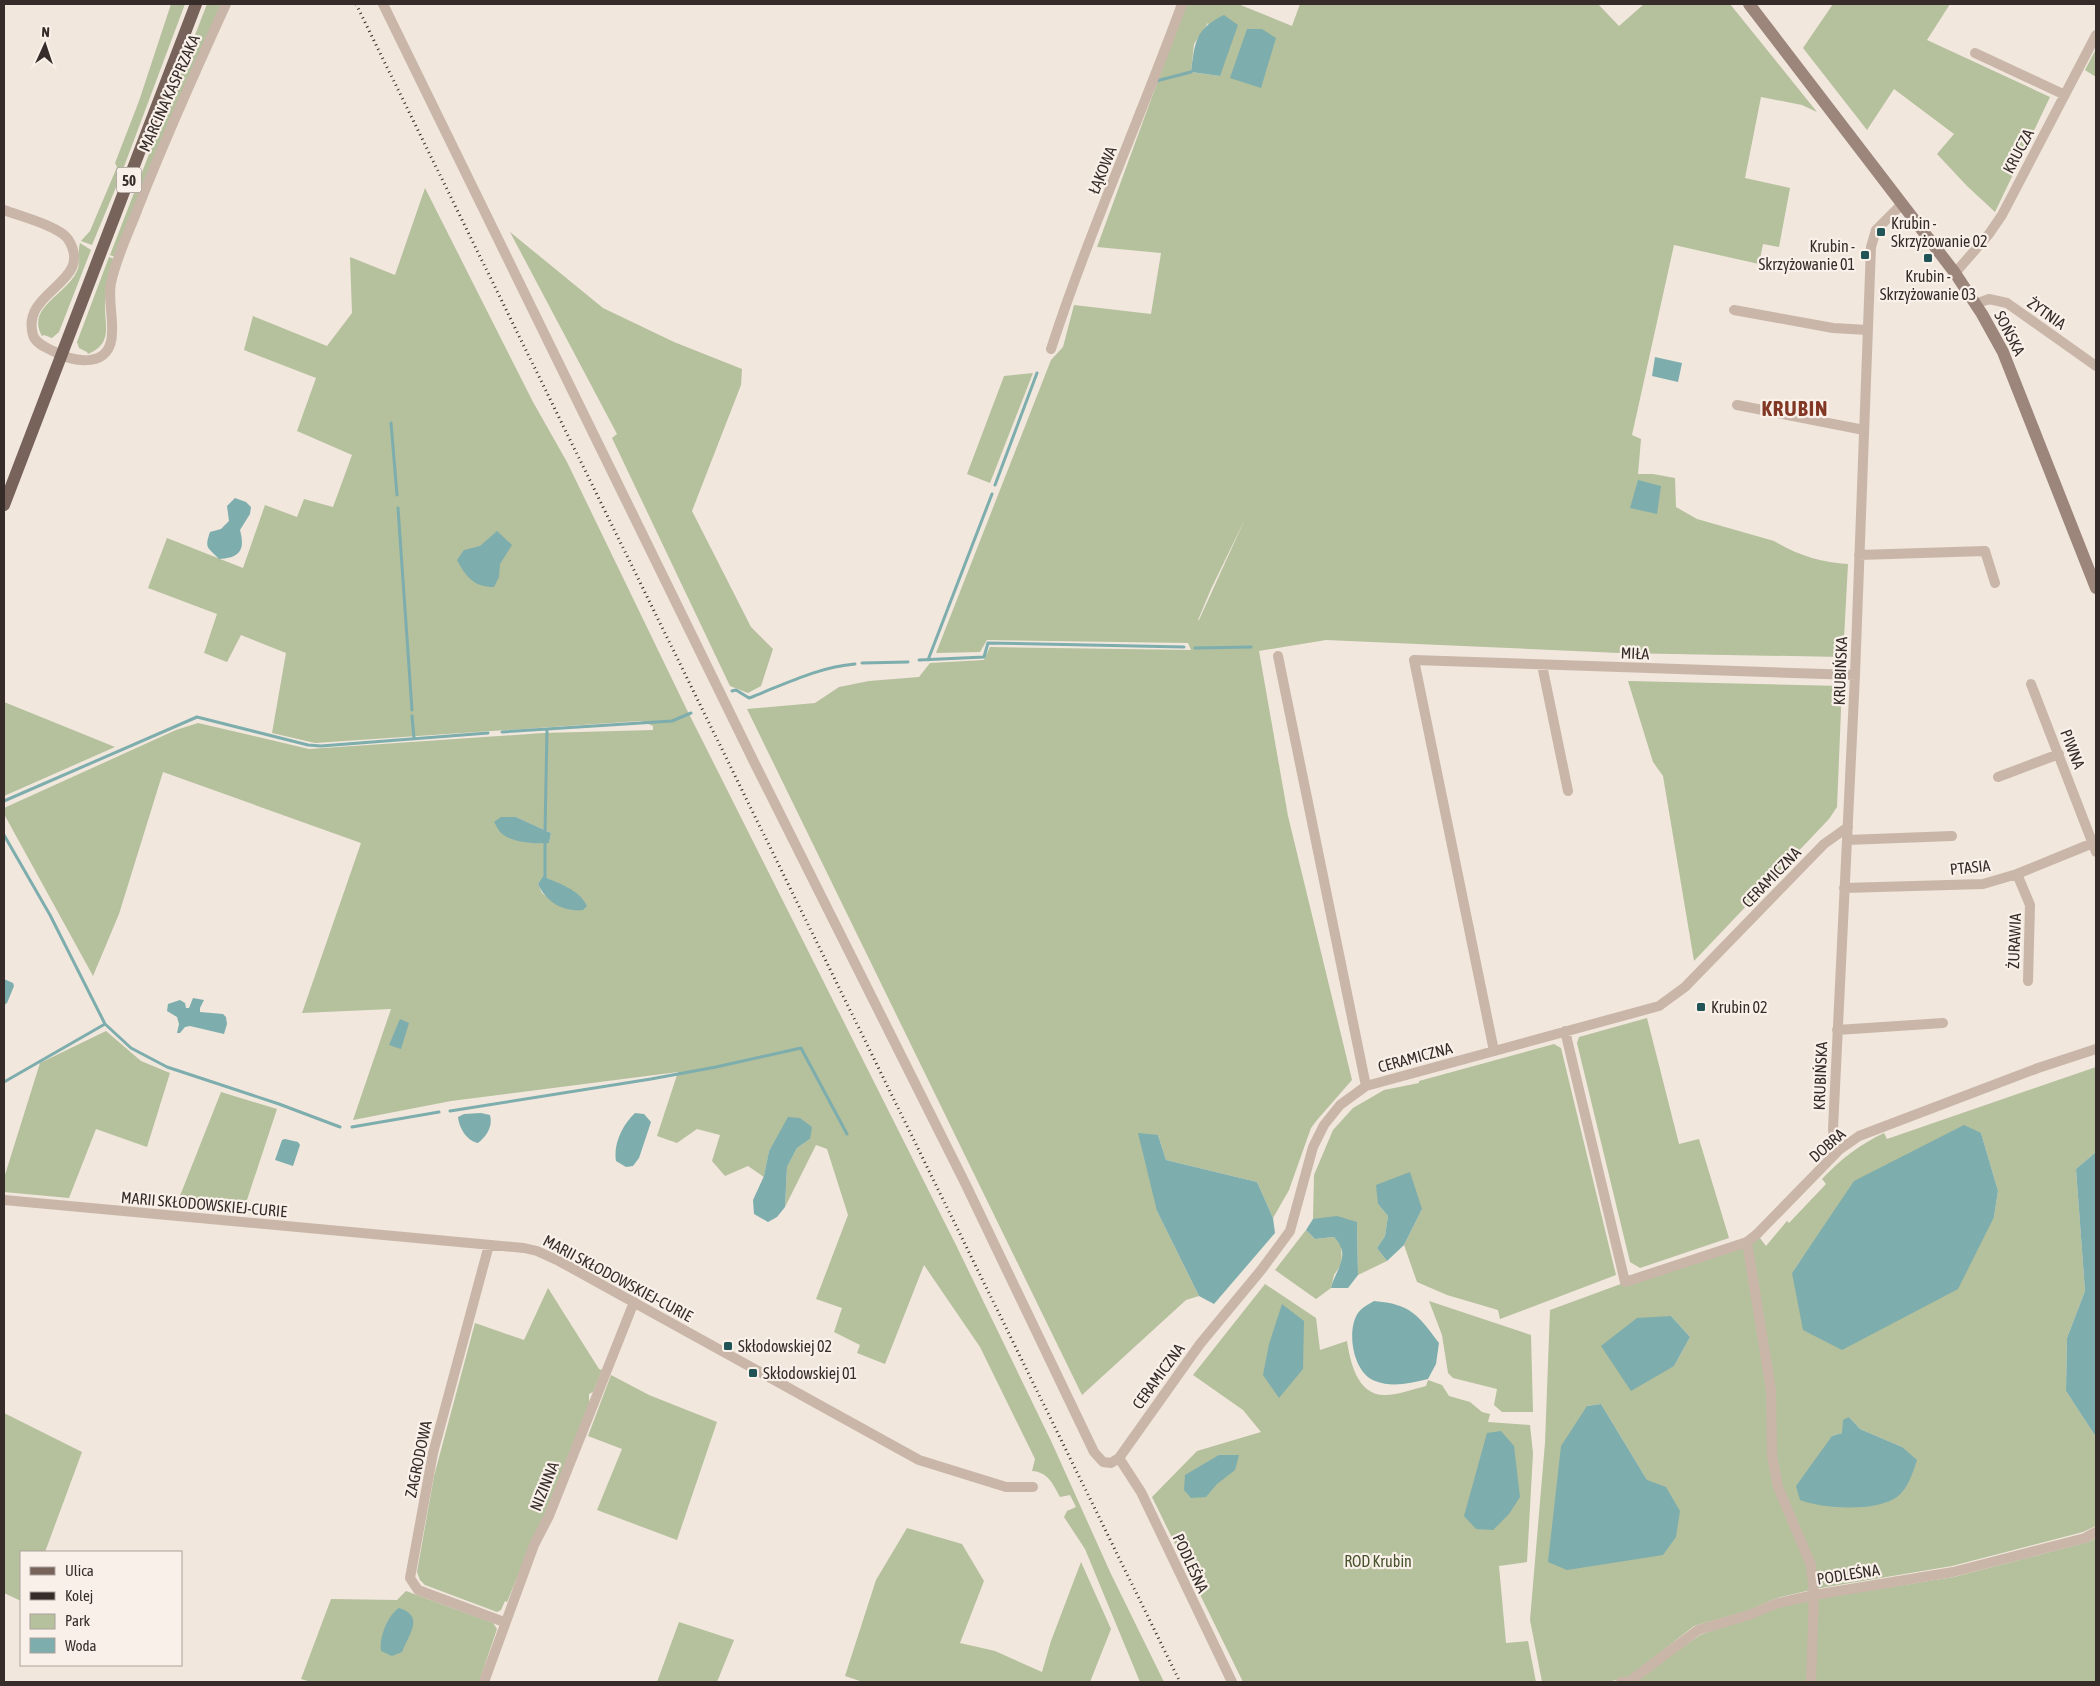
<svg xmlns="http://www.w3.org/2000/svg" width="2100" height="1686" font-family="'Asap Condensed',sans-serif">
<rect width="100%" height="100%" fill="#f1e7dd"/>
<!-- green -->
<path fill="#b5c09d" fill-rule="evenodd" d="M171,4H185L119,180L92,245L81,241L90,231L117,167L115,163L139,101Z
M207,4H221L115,257L110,255Z
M1186,4H1238L1292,26L1300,4H1598L1619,26L1644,4H1730L1817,112L1802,105L1761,97L1745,178L1790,188L1779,247L1763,244L1759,264L1674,245L1632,435L1641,439L1638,474H1653L1675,478L1676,507L1697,519L1774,541C1797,555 1822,563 1848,564L1843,657L1619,653L1326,640L1259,651L1288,816L1352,1080L1317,1120L1311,1128L1289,1190L1273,1218L1257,1182L1166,1160L1158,1135L1157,1211L1199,1296L1186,1300L1082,1395L747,709L815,703L839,687L869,681L919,677L930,663L984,660L990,647L1191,650L1188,643L987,640L980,652L936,653L1051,360L1063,347L1074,305L1151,314L1161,253L1097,247ZM1208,23L1220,76L1191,72L1194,44ZM1245,519L1199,620H1198L1211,589Z
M1833,4H1950L1927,40L2050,97L1995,212L1967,186L1937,154L1954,134L1894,89L1867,130L1803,48Z
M2096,49V77L2085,70Z
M425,188L533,402L567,462L687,710L957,1247L1052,1443L1111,1574L1164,1682H1140L1085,1549L1064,1517L1067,1511L1076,1507L1070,1495L1060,1497C1053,1484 1048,1472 1032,1471L1035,1459L980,1347L924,1265L885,1364L857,1353L860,1345L834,1332L842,1308L816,1299L848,1215L827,1149L816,1145L785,1207L787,1167L797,1148L810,1139L778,1136L769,1151L764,1177L748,1166L725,1176L712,1161L720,1135L697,1129L677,1143L657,1136L678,1072L451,1101L353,1120L391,1009L302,1013L361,843L163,772L119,914L93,976L4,814V808L176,730L198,723L309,749L543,733L653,730V726L641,721L315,743L272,733L286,653L241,635L227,662L204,653L217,614L148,588L167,538L243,568L265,505L297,517L304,499L333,507L352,455L297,431L316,378L244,350L253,316L327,346L352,313L350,257L395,275ZM516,817L551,833L549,843H533L512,839ZM543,876L559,884L550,900L542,893L538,884Z
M510,232L603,308L674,342L742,369L741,385L692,511L751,627L773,649L761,686L748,693L730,686L612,438L617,434Z
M80,243L91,250L59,332L52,338L44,335L42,336C26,308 65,295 76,273C82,263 77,252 80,243Z
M109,257L114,259C111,273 106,288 105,303C104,325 114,343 88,354L87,352L79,348L77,342Z
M1033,373L990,483L967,474L1004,376Z
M1628,681L1842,686L1837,807L1829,819L1694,961L1663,776L1653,762Z
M4,702L115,747L4,796Z
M1647,1018L1679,1144L1699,1139L1729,1238L1640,1268L1630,1262L1577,1043L1579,1037Z
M106,1031L141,1061L170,1073L147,1147L96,1129L69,1198L4,1192V1178L40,1063Z
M1554,1044L1561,1048L1616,1275L1500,1319L1498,1310L1447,1295L1417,1282L1404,1245L1422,1209L1378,1204L1388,1216L1385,1236L1377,1248L1387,1261L1358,1275L1357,1222L1313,1219L1314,1175L1333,1130L1353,1108L1384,1090L1419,1083V1081Z
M2096,1067V1152L2076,1169L2085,1291L2067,1338L2066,1391L2096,1437V1526L2083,1532L1952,1566L1815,1589L1777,1598L1747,1611L1694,1626L1628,1678L1606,1682H1542L1530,1620L1545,1443L1550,1310L1757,1234L1766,1246L1787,1221L1789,1223L1826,1184L1822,1179C1841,1159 1859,1145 1884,1133L1887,1139ZM1981,1133L1998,1191L1994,1217L1792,1273L1810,1247ZM1671,1316L1690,1337L1674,1366ZM1601,1404L1647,1480L1587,1406ZM1849,1417L1860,1429L1902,1447L1832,1436L1842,1433Z
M221,1092L277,1109L243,1212L176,1206Z
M1306,1230L1315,1239L1334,1237L1341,1245L1342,1263L1334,1275L1331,1288L1316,1299L1275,1270Z
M1265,1284L1316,1318L1320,1350L1347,1341C1350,1361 1357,1394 1383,1395C1395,1396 1414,1389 1426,1386L1428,1380L1442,1385L1449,1396L1470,1402L1482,1412L1490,1414L1488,1422L1530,1425L1533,1453L1527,1562L1499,1566L1506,1643L1528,1641L1536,1682H1243L1152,1497L1197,1451L1261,1432L1243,1410L1193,1375Z
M548,1288L599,1369L602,1370L593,1392L589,1394V1404L547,1511L532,1541L507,1602L505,1601L501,1610L497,1612L425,1585L420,1580L417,1572L434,1476L475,1323L524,1340Z
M1429,1301L1531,1335L1533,1412H1502L1494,1405L1497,1389L1453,1378L1448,1373L1442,1335Z
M611,1375L649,1395L717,1422L677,1540L597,1510L622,1449L588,1436Z
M4,1413L82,1452L45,1552H21V1601L4,1593Z
M907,1528L962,1544L984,1581L960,1643L995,1651L1042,1672L1051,1641L1081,1562L1111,1629L1090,1682H863L845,1676L876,1580Z
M2096,1538V1682H1633L1700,1635L1779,1607L1815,1599L1954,1577L2088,1542Z
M406,1591L493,1623L497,1629L479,1682H311L301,1679L331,1599L397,1600Z
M679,1622L734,1640L717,1682H657Z"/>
<!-- water -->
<path fill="#7dadad" d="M1224,15L1238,25L1220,76L1191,72C1195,42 1195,29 1224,15Z
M1247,29H1262L1276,38L1261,88L1230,78Z
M1655,357L1682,363L1678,382L1652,376Z
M1638,480L1661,486L1657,514L1630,508Z
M235,498L246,502L251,507L250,514L240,530C245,549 241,558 219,559C208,547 204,549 210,532L221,529L229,521L227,506Z
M497,531L512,545L500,564L499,577L494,587C474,587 466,577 457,560L464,550L480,546Z
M501,817H516L551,833L549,843C534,844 512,843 501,833C498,830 496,825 494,822Z
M543,876C559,884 579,889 587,906L583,910C563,912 546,902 538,884Z
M4,979L13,983L14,986L7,1003L4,1005Z
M193,998L204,1000L200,1008V1012L223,1014L226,1017L227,1024L224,1034L190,1026L185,1027L180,1033H177L179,1024L177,1017L167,1011L168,1004L180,1000L185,1003L186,1008H189Z
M400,1019L409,1023L401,1049L389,1045Z
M481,1113L490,1115C493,1126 487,1136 478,1143C467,1141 459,1128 458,1117L464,1114Z
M635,1113L644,1114L651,1122L639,1158L633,1166L626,1167L616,1161C613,1144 623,1124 635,1113Z
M788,1117L800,1118L812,1127L810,1139L797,1148L787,1167L785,1207L777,1217L768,1222L754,1214L753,1200L764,1176L769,1151Z
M1964,1125L1981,1133L1998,1191L1994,1217L1958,1289L1842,1350L1803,1330L1792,1273L1854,1181Z
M1138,1133L1158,1135L1166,1160L1257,1182L1273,1218L1275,1233L1214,1304L1199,1296L1157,1211Z
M285,1139L298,1142L300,1145L293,1166L275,1160L282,1140Z
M2096,1152V1437L2066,1391L2067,1338L2085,1291L2076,1169Z
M1410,1172L1422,1209L1404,1245L1387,1261L1377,1248L1385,1236L1388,1216L1378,1204L1376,1185Z
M1337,1216L1357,1222L1358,1275L1348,1288H1331C1336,1268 1352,1256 1334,1237L1315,1239L1306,1230L1313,1219Z
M1374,1301C1411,1304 1418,1315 1439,1343L1436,1364L1428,1379C1410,1383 1393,1388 1375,1381C1353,1373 1346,1331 1358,1313C1361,1308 1369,1304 1374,1301Z
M1282,1304L1304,1321L1303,1369L1279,1398L1263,1375L1269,1344Z
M1671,1316L1690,1337L1674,1366L1631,1391L1601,1346L1637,1318Z
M1601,1404L1647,1480L1666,1487L1680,1511L1676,1537L1663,1555L1567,1570L1548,1562L1561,1446L1587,1406Z
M1849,1417L1860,1429L1902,1447L1917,1460C1913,1472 1908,1489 1897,1497C1877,1512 1822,1509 1800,1500L1796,1486L1832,1436L1842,1433L1843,1420Z
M1501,1431L1514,1446L1520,1497L1509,1514L1493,1530L1476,1529L1464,1516L1487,1433Z
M1219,1455H1239L1235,1470L1217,1484L1206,1497L1191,1498L1184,1490L1185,1475Z
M399,1608C425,1616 409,1634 402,1652L392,1656L381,1651C379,1637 388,1615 399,1608Z"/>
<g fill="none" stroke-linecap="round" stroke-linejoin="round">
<!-- stream -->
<path stroke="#7dadad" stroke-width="3" d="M1156,81L1191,72
M391,423L397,495
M995,485L1037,373
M398,508L412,710
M1195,648L1251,647
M919,660L984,657L988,643L1184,647
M928,660L992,494
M862,663L908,662
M732,691L736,690L749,698C783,685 818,667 855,664
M412,716L414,738
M502,732L672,721L691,713
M4,801L197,717L308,745L321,746L488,733
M545,832L547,729
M4,835L50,915L105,1024L4,1082
M545,879V841
M105,1024L131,1048L167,1067L279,1104L340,1127
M450,1111L651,1079L716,1067L801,1048L847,1134
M352,1127L439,1112"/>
<!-- street -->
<path stroke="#c9b6a9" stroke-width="10" d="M383,4L754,762L966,1185L1094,1452L1103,1462L1111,1463L1119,1458L1200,1344L1262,1269L1290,1231L1313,1147L1324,1125L1340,1105L1366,1086L1659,1006L1685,987L1824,844L1848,827
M1975,53L2065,95
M4,210C19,216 59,226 68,239C96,283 20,290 33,335C35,343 45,347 53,351C75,363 112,369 112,332C113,316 108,299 111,283C116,258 129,232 138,208C165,139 195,72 226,4
M1955,273L1989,234L2002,215L2096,35
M1975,304L1989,299L2007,303L2096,366
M1734,310L1833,328L1868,330
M1051,349C1089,232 1140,119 1182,4
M1737,405L1864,430
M1859,555L1985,551L1995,583
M1278,656L1366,1086
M1542,665L1568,791
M2031,684L2096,852
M1998,777L2059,754
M1847,840L1952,836
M2017,874L2030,905L2028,981
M1844,888L1983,884L2017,874L2093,843
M1837,1030L1943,1023
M1565,1031L1625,1282L1747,1242L1757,1234L1839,1150L1859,1136L2038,1068L2096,1049
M1494,1051L1414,660L1855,675
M1839,1150L1834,1141L1833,1129L1855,675L1871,247L1876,230L1902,204
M4,1200L524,1248L537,1251L559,1261L919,1460L1006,1487H1033
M1747,1242L1771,1390L1772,1456L1778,1487L1811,1565L1814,1595L1811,1682
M489,1245L433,1453L410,1578L418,1590L504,1622
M1119,1458L1141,1492L1232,1682
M484,1682L534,1545L549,1516L634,1302
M1621,1682L1630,1681L1698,1630L1749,1615L1778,1603L1814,1595L1953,1572L2085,1538L2096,1532"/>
<!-- secondary -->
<path stroke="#9c857a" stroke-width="12" d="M1749,4L1955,273L1982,314L2003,352L2096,588"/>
<!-- primary -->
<path stroke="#77635a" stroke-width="12" d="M4,505L196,4"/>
<!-- rail -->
<path stroke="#362c29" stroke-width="3" stroke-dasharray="1 4" stroke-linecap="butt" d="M356,4L1180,1682"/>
</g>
<!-- markers -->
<g fill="#205456" stroke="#f9f1e9" stroke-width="2">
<rect x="1876" y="227" width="10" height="10" rx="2.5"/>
<rect x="1860" y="250" width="10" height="10" rx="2.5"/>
<rect x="1923" y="253" width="10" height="10" rx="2.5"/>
<rect x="1696" y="1002" width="10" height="10" rx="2.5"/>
<rect x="723" y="1341" width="10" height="10" rx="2.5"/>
<rect x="748" y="1368" width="10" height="10" rx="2.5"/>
</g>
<g text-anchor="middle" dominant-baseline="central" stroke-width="4.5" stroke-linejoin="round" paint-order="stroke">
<!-- shield labels -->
<rect fill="#f9f1e9" stroke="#706763" stroke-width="1" x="116.5" y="167.5" width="25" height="25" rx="4"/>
<g font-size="15" font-weight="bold" fill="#362c29">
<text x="129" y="180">50</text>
</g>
<!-- street labels -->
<g font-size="16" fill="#362c29" stroke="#f9f1e9">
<text transform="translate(169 93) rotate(-66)">MARCINA KASPRZAKA</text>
<text transform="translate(2018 151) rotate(-62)">KRUCZA</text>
<text transform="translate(1102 170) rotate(-68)">ŁĄKOWA</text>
<text transform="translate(2047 313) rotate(35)">ŻYTNIA</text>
<text transform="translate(2010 333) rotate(63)">SOŃSKA</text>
<text transform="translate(1635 653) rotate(2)">MIŁA</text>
<text transform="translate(1840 671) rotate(-88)">KRUBIŃSKA</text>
<text transform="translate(2073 749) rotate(69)">PIWNA</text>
<text transform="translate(1970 867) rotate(-6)">PTASIA</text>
<text transform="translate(1771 877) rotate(-46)">CERAMICZNA</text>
<text transform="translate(2014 941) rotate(-88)">ŻURAWIA</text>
<text transform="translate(1415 1057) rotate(-15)">CERAMICZNA</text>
<text transform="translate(1820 1076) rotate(-88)">KRUBIŃSKA</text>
<text transform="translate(1827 1145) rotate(-41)">DOBRA</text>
<text transform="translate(204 1204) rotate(5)">MARII SKŁODOWSKIEJ-CURIE</text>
<text transform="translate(618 1278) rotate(28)">MARII SKŁODOWSKIEJ-CURIE</text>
<text transform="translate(1158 1376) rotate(-54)">CERAMICZNA</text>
<text transform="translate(418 1459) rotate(-78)">ZAGRODOWA</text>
<text transform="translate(544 1486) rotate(-68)">NIZINNA</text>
<text transform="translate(1191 1563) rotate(65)">PODLEŚNA</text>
<text transform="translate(1848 1574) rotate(-9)">PODLEŚNA</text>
</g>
<!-- poi labels -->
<g font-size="16" fill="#362c29" stroke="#f9f1e9" text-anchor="start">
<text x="1891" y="223">Krubin -<tspan x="1891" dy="18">Skrzyżowanie 02</tspan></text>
<text x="1855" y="246" text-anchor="end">Krubin -<tspan x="1855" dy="18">Skrzyżowanie 01</tspan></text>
<text x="1928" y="276" text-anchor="middle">Krubin -<tspan x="1928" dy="18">Skrzyżowanie 03</tspan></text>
<text x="1711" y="1007">Krubin 02</text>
<text x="738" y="1346">Skłodowskiej 02</text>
<text x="763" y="1373">Skłodowskiej 01</text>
</g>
<!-- park labels -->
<g font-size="16" fill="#47532d" stroke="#f9f1e9">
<text x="1378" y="1561">ROD Krubin</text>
</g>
<!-- district labels -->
<g font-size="21" font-weight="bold" letter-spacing="1" fill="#823825" stroke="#f9f1e9">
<text x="1795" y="408">KRUBIN</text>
</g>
</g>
<!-- border -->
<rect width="2100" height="1686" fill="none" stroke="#362c29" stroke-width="10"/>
<!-- legend -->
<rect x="20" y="1551" width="162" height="115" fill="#f9f1e9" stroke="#aba29c"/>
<rect x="30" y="1567" width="25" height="8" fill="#77635a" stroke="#aba29c"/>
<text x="65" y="1576" font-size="15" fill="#362c29">Ulica</text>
<rect x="30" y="1592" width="25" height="8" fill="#362c29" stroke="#aba29c"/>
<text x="65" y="1601" font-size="15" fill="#362c29">Kolej</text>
<rect x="30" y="1614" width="25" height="15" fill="#b5c09d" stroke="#aba29c"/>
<text x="65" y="1626" font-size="15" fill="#362c29">Park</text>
<rect x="30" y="1638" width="25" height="15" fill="#7dadad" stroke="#aba29c"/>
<text x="65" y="1651" font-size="15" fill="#362c29">Woda</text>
<!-- north arrow -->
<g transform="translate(45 45) rotate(3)" stroke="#f9f1e9" stroke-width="4" paint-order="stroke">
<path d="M0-4L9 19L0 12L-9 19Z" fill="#362c29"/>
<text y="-8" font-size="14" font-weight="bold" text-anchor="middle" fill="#362c29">N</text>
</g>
</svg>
